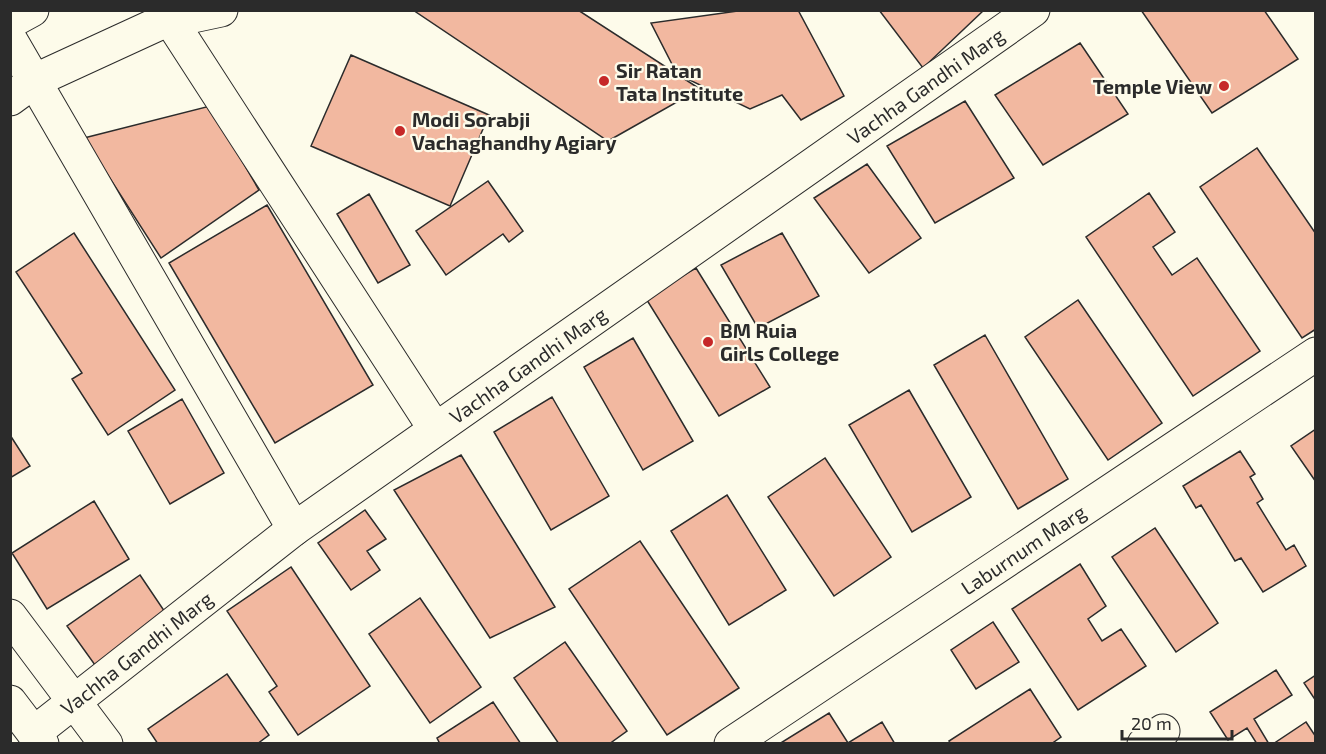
<svg xmlns="http://www.w3.org/2000/svg" width="1326" height="754" font-family="'Exo 2',sans-serif">
<rect width="100%" height="100%" fill="#fdfbea"/>
<!-- building -->
<path fill="#f2b8a0" stroke="#2b2b2b" stroke-width="1.5" d="M413,10H578L700,89L608,141Z
M745,10H798L844,96L801,120L782,95L750,109L677,74L651,23Z
M879,10H984L923,68Z
M1141,10H1264L1298,59L1212,113Z
M1080,43L1128,114L1043,165L995,95Z
M351,55L489,115L450,206L311,146Z
M965,101L1014,178L935,223L887,146Z
M210,106L259,190L161,258L84,138Z
M1257,148L1316,234V329L1302,338L1200,187Z
M867,164L921,238L869,273L814,198Z
M488,181L523,231L509,242L503,234L446,275L416,231Z
M1149,193L1175,232L1153,247L1172,275L1197,258L1260,351L1193,396L1086,237Z
M369,194L410,265L378,283L337,214Z
M267,205L373,385L275,443L169,263Z
M74,233L175,390L108,435L72,379L82,373L16,272Z
M782,233L819,296L758,328L721,265Z
M696,268L770,387L719,416L645,297Z
M1078,300L1162,423L1108,460L1025,337Z
M985,335L1068,479L1018,509L934,365Z
M633,338L693,441L643,470L584,367Z
M909,390L971,497L912,532L849,425Z
M552,397L609,496L551,530L494,432Z
M182,399L224,473L170,504L128,431Z
M1316,429V482L1291,446Z
M10,435L30,466L10,478Z
M1240,451L1255,474L1250,477L1263,499L1257,503L1286,550L1294,545L1306,566L1263,592L1241,558L1235,561L1201,505L1196,508L1183,486Z
M461,455L555,607L490,638L394,490Z
M825,458L891,557L834,596L768,497Z
M727,495L786,590L729,625L671,531Z
M94,501L129,559L47,609L12,553Z
M365,510L386,539L367,551L380,570L351,590L318,543Z
M1155,528L1218,623L1176,652L1112,557Z
M640,541L739,688L667,735L569,589Z
M1080,564L1106,606L1088,619L1102,641L1121,629L1146,666L1078,710L1012,609Z
M291,567L370,686L298,735L269,692L277,686L227,611Z
M140,575L167,615L95,665L67,626Z
M420,598L481,687L430,723L369,634Z
M993,622L1019,662L976,689L951,650Z
M565,642L627,731L609,744H559L514,678Z
M1276,670L1292,695L1254,719L1269,744H1257L1247,728L1228,740L1210,712Z
M227,674L269,735L257,744H158L148,729Z
M1316,675V701L1304,683Z
M1030,689L1061,737L1051,744H951L949,741Z
M493,702L521,744H440L437,738Z
M829,713L848,743L882,722L895,744H779Z
M1306,722L1316,737V744H1273Z"/>
<g fill="none" stroke-linecap="round" stroke-linejoin="round">
<defs>
<g id="minor">
<path d="M171,21L435,429"/>
<path d="M10,39L294,529"/>
<path id="s1" d="M34,733L294,529L1033,10"/>
<path id="s2" d="M731,744L1316,354"/>
<path d="M1144,744L1163,731"/>
</g>
<path id="major" d="M10,22L32,10
M10,99L36,80L160,23L221,10
M10,616L106,744
M10,702L42,744"/>
</defs>
<!-- minor casing -->
<use href="#minor" stroke="#2b2b2b" stroke-width="35"/>
<!-- major casing -->
<use href="#major" stroke="#2b2b2b" stroke-width="35"/>
<!-- minor -->
<use href="#minor" stroke="#fdfbea" stroke-width="33"/>
<!-- major -->
<use href="#major" stroke="#fdfbea" stroke-width="33"/>
</g>
<!-- markers -->
<g fill="#c62828" stroke="#fdfbea" stroke-width="2">
<circle cx="604" cy="81" r="6"/>
<circle cx="1224" cy="86" r="6"/>
<circle cx="400" cy="131" r="6"/>
<circle cx="708" cy="342" r="6"/>
</g>
<g text-anchor="middle" dominant-baseline="central" stroke-width="4.5" stroke-linejoin="round" paint-order="stroke">
<!-- poi labels -->
<g font-size="20" font-weight="bold" fill="#2b2b2b" stroke="#fdfbea" text-anchor="start">
<text x="616" y="70">Sir Ratan<tspan x="616" dy="23">Tata Institute</tspan></text>
<text x="1212" y="86" text-anchor="end">Temple View</text>
<text x="412" y="119">Modi Sorabji<tspan x="412" dy="23">Vachaghandhy Agiary</tspan></text>
<text x="720" y="330">BM Ruia<tspan x="720" dy="23">Girls College</tspan></text>
</g>
<!-- street labels -->
<g font-size="20" fill="#2b2b2b" stroke="#fdfbea">
<text stroke="none"><textPath href="#s1" startOffset="1102">Vachha Gandhi Marg</textPath></text>
<text stroke="none"><textPath href="#s1" startOffset="616">Vachha Gandhi Marg</textPath></text>
<text stroke="none"><textPath href="#s2" startOffset="351">Laburnum Marg</textPath></text>
<text stroke="none"><textPath href="#s1" startOffset="130">Vachha Gandhi Marg</textPath></text>
</g>
</g>
<!-- border -->
<rect width="1326" height="754" fill="none" stroke="#2b2b2b" stroke-width="24"/>
<!-- scale -->
<path d="M1122 730v9h110v-9" fill="none" stroke="#2b2b2b" stroke-width="3"/>
<text x="1131" y="730" font-size="18" fill="#2b2b2b" stroke="#fdfbea" stroke-width="4.5" paint-order="stroke">20 m</text>
</svg>
